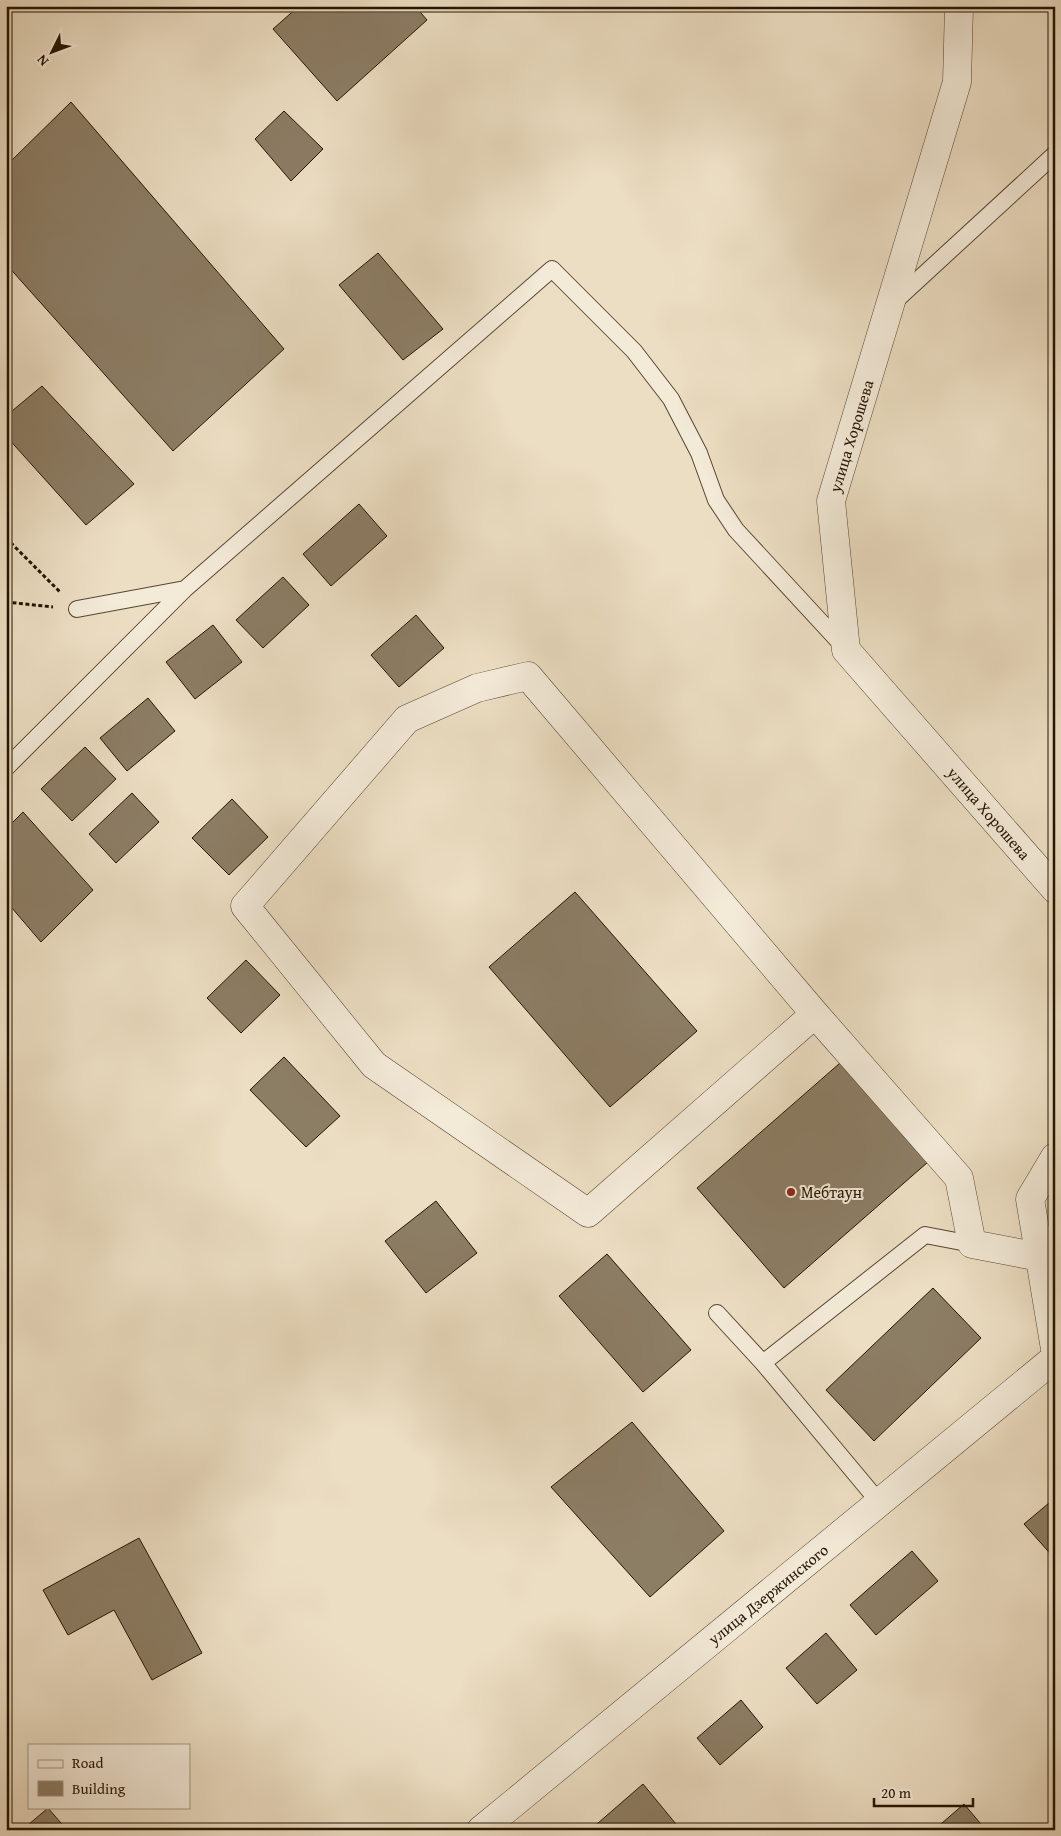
<svg xmlns="http://www.w3.org/2000/svg" width="1061" height="1836" font-family="'Gentium Book Plus',serif">
<rect width="100%" height="100%" fill="#ecdec3"/>
<filter id="stains"><feTurbulence type="fractalNoise" baseFrequency=".004" numOctaves="4"/><feColorMatrix values="0 0 0 0 .2 0 0 0 0 .09 0 0 0 0 .02 0 0 0 .5 -.17"/></filter>
<radialGradient id="worn" r=".72"><stop offset=".6" stop-color="#630" stop-opacity="0"/><stop offset="1" stop-color="#630" stop-opacity=".3"/></radialGradient>
<!-- building -->
<path fill="#8c7d65" stroke="#251400" d="M299,6H415L427,20L337,101L273,29Z
M71,102L284,349L173,451L6,264V166Z
M284,111L323,149L291,181L255,139Z
M378,253L443,329L403,360L339,285Z
M42,386L134,484L86,525L6,436V416Z
M359,504L387,536L331,586L303,554Z
M283,577L309,605L263,648L236,620Z
M416,615L444,648L399,687L371,655Z
M213,625L242,662L195,699L166,662Z
M148,698L175,731L127,771L100,738Z
M85,747L116,779L72,821L41,789Z
M132,793L159,822L116,863L89,834Z
M232,799L268,837L229,875L192,838Z
M23,812L93,890L41,942L6,901V829Z
M575,892L697,1031L610,1107L489,967Z
M246,960L280,995L241,1033L207,998Z
M284,1057L340,1116L306,1147L250,1090Z
M840,1063L928,1162L784,1288L697,1188Z
M436,1201L477,1253L426,1293L385,1241Z
M607,1254L691,1350L643,1392L559,1296Z
M933,1288L981,1338L874,1441L826,1390Z
M632,1422L724,1531L650,1597L551,1487Z
M1055,1498V1559L1024,1524Z
M139,1538L202,1653L152,1680L114,1610L68,1635L43,1590Z
M912,1551L938,1581L876,1635L850,1605Z
M826,1633L857,1670L817,1704L786,1668Z
M741,1700L763,1727L720,1765L697,1738Z
M643,1784L676,1824L669,1830H590Z
M964,1804L986,1830H934Z
M48,1808L67,1830H22Z"/>
<g fill="none" stroke-linecap="round" stroke-linejoin="round">
<defs>
<path id="service" d="M894,302L1055,154
M77,609L185,589L552,269L634,351L671,399L699,453L716,500L736,530L844,647
M6,768L185,589
M717,1313L763,1363
M879,1502L763,1363L925,1235L972,1244"/>
<path id="minor" d="M815,1014L588,1213L374,1065L245,906L407,719L477,688L528,676L815,1014L959,1178L972,1244L1040,1257"/>
<path id="tertiary" d="M959,6L957,82L831,501L846,650L1055,889
M1055,1157L1030,1199L1055,1349
M481,1830L1055,1358"/>
</defs>
<!-- service casing -->
<use href="#service" stroke="#574631" stroke-width="18"/>
<!-- minor casing -->
<use href="#minor" stroke="#574631" stroke-width="29"/>
<!-- tertiary casing -->
<use href="#tertiary" stroke="#574631" stroke-width="29"/>
<!-- path -->
<path stroke="#251400" stroke-width="3" stroke-dasharray="4 2.5" stroke-linecap="butt" d="M6,538L61,593
M6,602L53,607"/>
<!-- service -->
<use href="#service" stroke="#f3ead8" stroke-width="16"/>
<!-- minor -->
<use href="#minor" stroke="#f3ead8" stroke-width="28"/>
<!-- tertiary -->
<use href="#tertiary" stroke="#f3ead8" stroke-width="28"/>
</g>
<!-- markers -->
<circle fill="#8f2418" stroke="#f3ead8" stroke-width="2" cx="791" cy="1192" r="5"/>
<g text-anchor="middle" dominant-baseline="central" stroke-width="4" stroke-linejoin="round" paint-order="stroke">
<!-- street labels -->
<g font-size="16" fill="#251400" stroke="#f3ead8">
<text transform="translate(851 436) rotate(-73)">улица Хорошева</text>
<text transform="translate(989 813) rotate(49)">улица Хорошева</text>
<text transform="translate(768 1594) rotate(-39)">улица Дзержинского</text>
</g>
<!-- poi labels -->
<g font-size="16" fill="#251400" stroke="#f3ead8" text-anchor="start">
<text x="801" y="1192">Мебтаун</text>
</g>
</g>
<!-- margin -->
<rect width="1061" height="1836" fill="none" stroke="#ecdec3" stroke-width="25"/>
<rect x="8" y="8" width="1046" height="1821" fill="none" stroke="#251400" stroke-width="2.5"/>
<rect x="12" y="12" width="1036" height="1811" fill="none" stroke="#251400"/>
<!-- legend -->
<rect x="28" y="1744" width="162" height="65" fill="#f3ead8" stroke="#a19482"/>
<rect x="38" y="1760" width="25" height="8" fill="#f3ead8" stroke="#a19482"/>
<text x="72" y="1768" font-size="15" fill="#251400">Road</text>
<rect x="38" y="1781" width="25" height="15" fill="#8c7d65" stroke="#a19482"/>
<text x="72" y="1794" font-size="15" fill="#251400">Building</text>
<!-- north arrow -->
<g transform="translate(52 52) rotate(228)" stroke="#f3ead8" stroke-width="4" paint-order="stroke">
<path d="M0-4L9 19L0 12L-9 19Z" fill="#251400"/>
<text y="-8" font-size="14" font-weight="bold" text-anchor="middle" fill="#251400">N</text>
</g>
<!-- scale -->
<path d="M874 1798v8h99v-8" fill="none" stroke="#251400" stroke-width="2.5"/>
<text x="881" y="1798" font-size="15" fill="#251400" stroke="#f3ead8" stroke-width="4" paint-order="stroke">20 m</text>
<rect width="100%" height="100%" filter="url(#stains)"/>
<rect width="100%" height="100%" fill="url(#worn)"/>
</svg>
